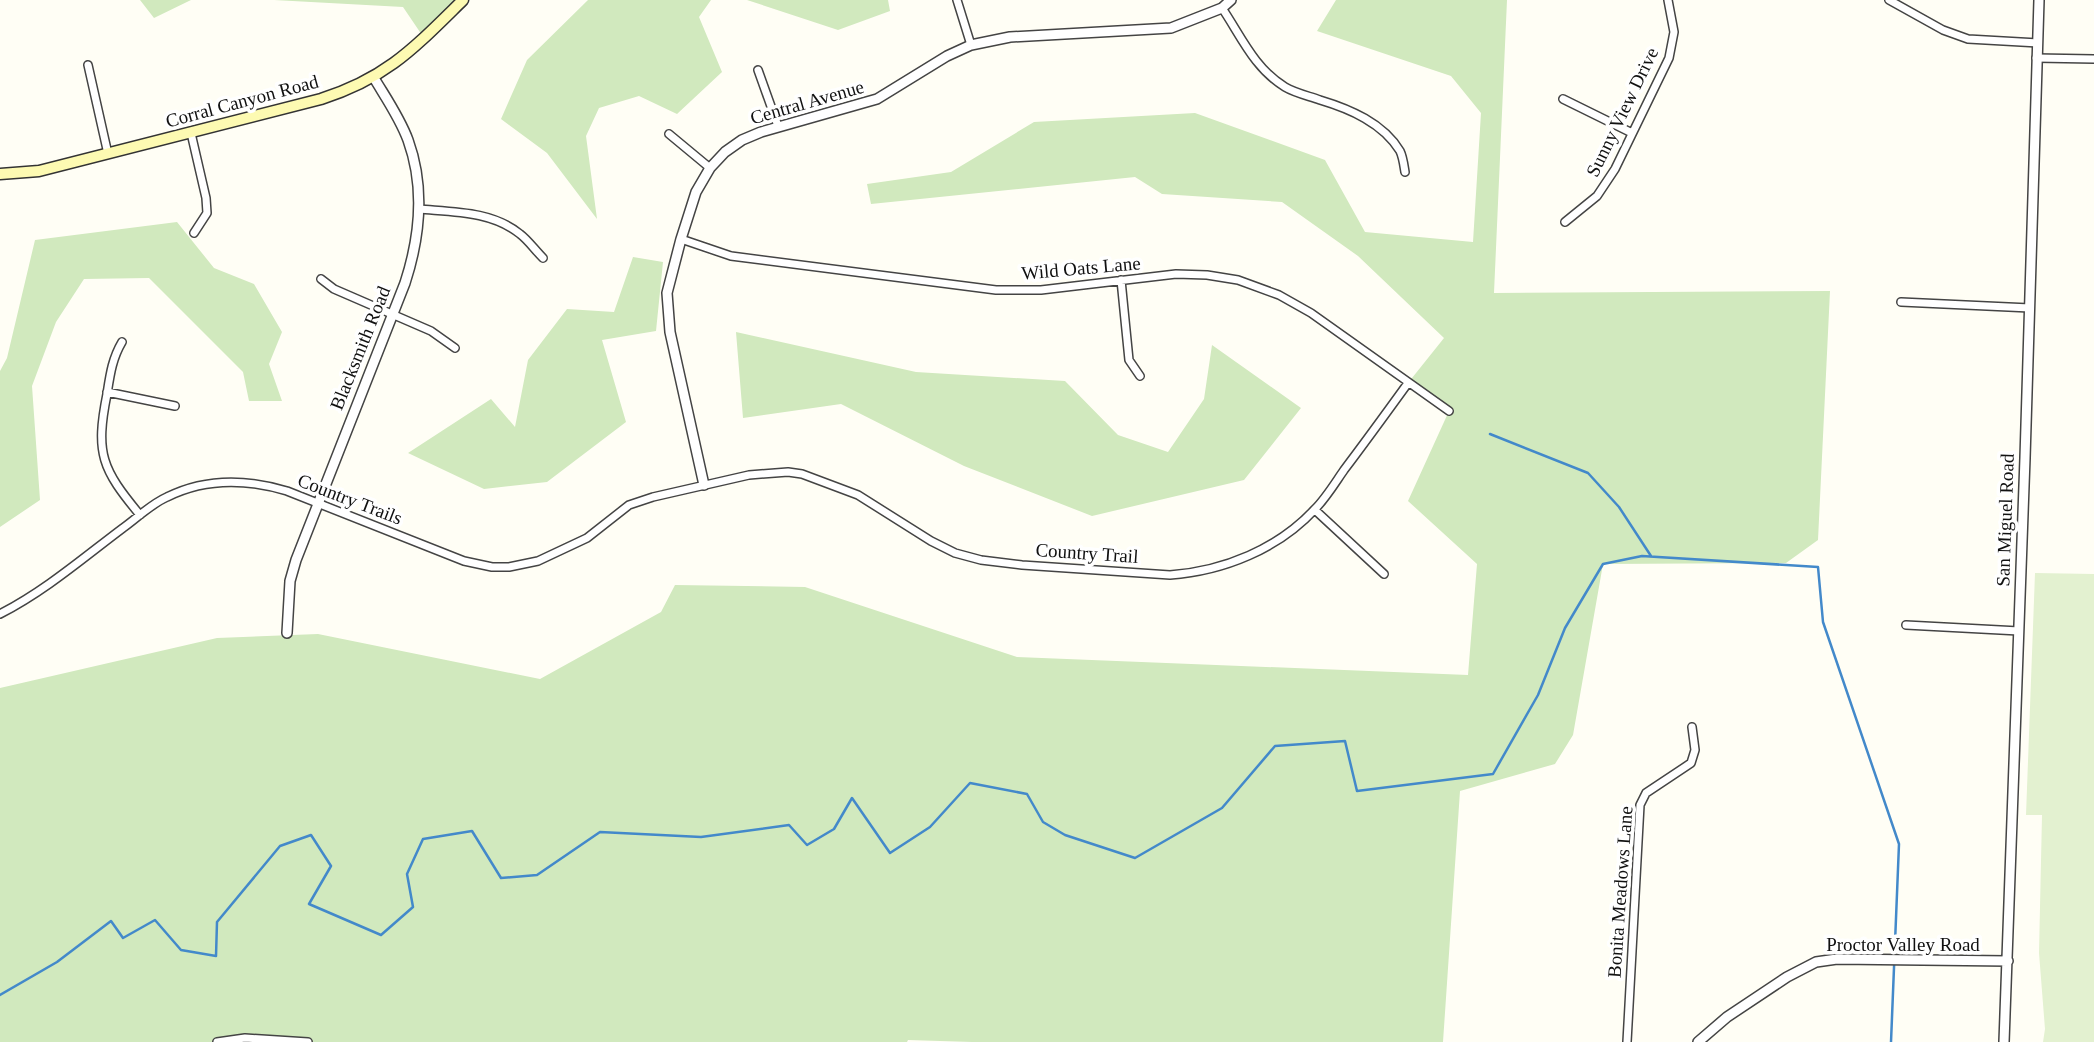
<svg xmlns="http://www.w3.org/2000/svg" width="2094" height="1042" font-family="Georgia,serif">
<rect width="100%" height="100%" fill="#fffef5"/>
<!-- green -->
<path fill="#d1e9be" d="M140,0H191L154,18Z
M274,0H463L424,38L403,7Z
M588,0H711L699,17L722,72L677,114L639,96L599,108L586,136L597,219L547,153L501,119L527,60Z
M747,0H888L890,11L838,30Z
M1336,0H1507L1494,293L1830,291L1818,540L1786,563L1603,564L1573,735L1555,764L1460,791L1443,1042H972L908,1040L907,1042H0V688L217,638L318,634L540,679L661,612L675,585L805,587L1017,657L1468,675L1477,564L1408,501L1449,411L1408,383L1444,338L1358,256L1282,202L1162,194L1135,177L871,204L867,184L951,172L1034,122L1195,113L1325,160L1365,232L1473,242L1481,113L1451,76L1317,31Z
M177,222L214,268L254,284L282,332L269,364L282,401H249L243,372L149,278L84,279L56,322L32,386L40,500L0,527V371L7,358L35,240Z
M633,257L663,262L656,331L602,340L626,422L547,482L484,489L408,453L491,399L515,427L528,360L567,309L614,312Z
M736,332L916,372L1065,381L1118,435L1168,452L1204,399L1212,345L1301,408L1244,480L1092,516L964,466L841,404L743,418Z"/>
<!-- pitch -->
<path fill="#e3f1d0" d="M2035,573L2094,574V1042H2043L2045,1029L2039,953L2042,815H2026Z"/>
<g fill="none" stroke-linecap="round" stroke-linejoin="round">
<!-- stream -->
<path stroke="#4389ca" stroke-width="2.5" d="M1490,434L1588,473L1619,507L1651,556
M0,995L57,962L111,921L123,938L155,920L181,950L216,956L217,922L280,846L311,835L331,866L309,904L381,935L413,907L407,874L423,839L472,831L501,878L537,875L600,832L701,837L789,825L807,845L834,829L852,798L890,853L930,827L970,783L1027,794L1043,822L1065,835L1135,858L1222,808L1275,746L1345,741L1357,791L1493,774L1538,695L1565,628L1603,564L1642,556L1818,567L1823,622L1899,844L1891,1042"/>
<defs>
<path id="minor" d="M957,0L971,45
M1889,0L1943,30L1968,39L2037,43
M1222,8C1241,36 1254,68 1285,87C1295,93 1309,96 1320,100C1350,109 1383,123 1400,151C1403,157 1404,166 1405,172
M2036,58L2094,59
M88,65L108,154
M758,70L778,126
M1563,99L1632,133
M191,133L206,198L207,213L194,233
M669,134L710,168
M419,209C453,212 492,211 520,234C528,240 535,250 543,258
M1565,222L1597,196L1615,169L1669,58L1674,32L1668,0
M681,239L731,256L996,290H1041L1176,274L1207,275L1238,280L1279,295L1311,313L1449,411
M321,279L334,289L431,331L455,348
M1121,280L1129,360L1140,376
M1901,302L2030,308
M122,342C112,359 110,375 107,394C95,454 102,469 140,515
M107,392L175,406
M1315,510L1384,574
M0,614C45,591 83,558 123,528C137,518 151,504 167,497C205,478 247,479 287,491L464,561L492,567H509L538,561L587,538L629,505L653,497L749,475L788,472L802,474L858,495L931,541L955,553L981,560L1022,565L1170,575C1224,571 1278,549 1315,509C1326,498 1335,483 1344,470C1366,441 1387,412 1408,383
M1906,625L2019,631
M217,1042L245,1038L308,1042
M1627,1042L1640,805L1646,793L1691,763L1695,750L1692,727"/>
<path id="tertiary" d="M704,485L670,332L667,293L681,239L696,192L710,168L725,152L742,140L761,132L877,99L947,56L971,45L1010,37L1171,28L1222,8L1231,0
M287,633L290,581L296,560L405,283C420,237 425,187 408,140C400,118 386,98 374,78
M1698,1042L1727,1017L1787,977L1816,962L1837,959L2008,961
M2004,1042L2025,458L2039,0"/>
<path id="secondary" d="M0,174L39,171L321,99C387,78 414,48 463,0"/>
</defs>
<!-- minor casing -->
<use href="#minor" stroke="#444" stroke-width="10"/>
<!-- tertiary casing -->
<use href="#tertiary" stroke="#444" stroke-width="12"/>
<!-- secondary casing -->
<use href="#secondary" stroke="#333" stroke-width="13"/>
<!-- minor -->
<use href="#minor" stroke="#fff" stroke-width="7"/>
<!-- tertiary -->
<use href="#tertiary" stroke="#fff" stroke-width="9"/>
<!-- secondary -->
<use href="#secondary" stroke="#fdfab2" stroke-width="10"/>
</g>
<g text-anchor="middle" dominant-baseline="central" stroke-width="7" stroke-linejoin="round" paint-order="stroke">
<!-- street labels -->
<g font-size="19" fill="#111" stroke="#fff">
<text transform="translate(242 101) rotate(-15)">Corral Canyon Road</text>
<text transform="translate(807 102) rotate(-16)">Central Avenue</text>
<text transform="translate(1622 112) rotate(-64)">Sunny View Drive</text>
<text transform="translate(1081 268) rotate(-5)">Wild Oats Lane</text>
<text transform="translate(360 348) rotate(-68)">Blacksmith Road</text>
<text transform="translate(350 499) rotate(21)">Country Trails</text>
<text transform="translate(2005 520) rotate(-88)">San Miguel Road</text>
<text transform="translate(1087 553) rotate(4)">Country Trail</text>
<text transform="translate(1620 892) rotate(-86)">Bonita Meadows Lane</text>
<text x="1903" y="944">Proctor Valley Road</text>
</g>
</g>
</svg>
